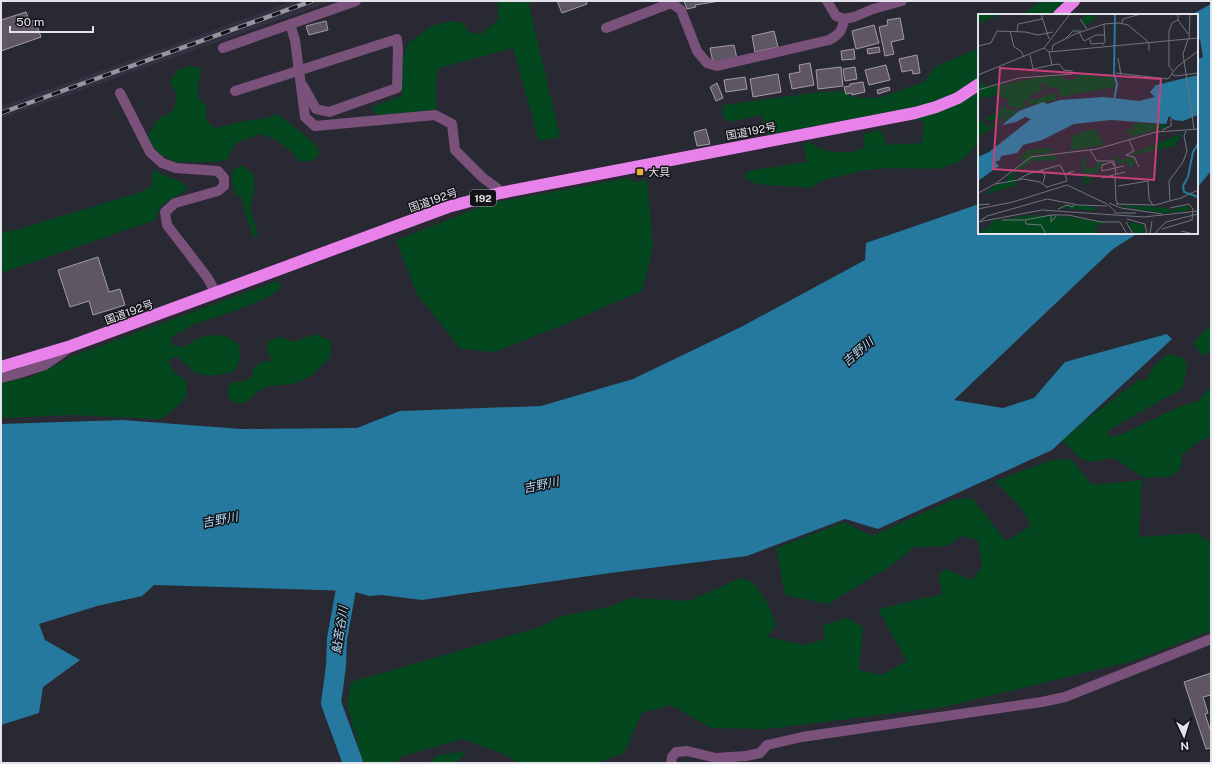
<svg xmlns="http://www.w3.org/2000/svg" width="1212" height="764" font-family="'Public Sans','Noto Sans JP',sans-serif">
<rect width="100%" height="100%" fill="#292934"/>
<!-- built -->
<path fill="#313142" d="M293,1H333L1,119V106L109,68Z"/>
<!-- green -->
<path fill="#02471d" d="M498,1H531L529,5L560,137L539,141L513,48L439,68L436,80V110L376,115L372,107L402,96V59L408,44L431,26L451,21L463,23L468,32L482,34L498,20Z
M1040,1H1064L1051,15H1022Z
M979,47V142L961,161L938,169L891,168L866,170L824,180L810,188L757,184L745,179L747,171L807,162L803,143L809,142L821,149L833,152H853L865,147L863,134L881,130L886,145L922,143V135L925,122L888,112L767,135L762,115L728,122L722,114L723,105L821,92L843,91L853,97L879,98L924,82L936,66L975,50Z
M188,66L201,68L199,78L198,97L206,106V120L215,128L245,121L268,118L277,114L311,140L318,148L319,155L312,161L300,162L290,150L273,138L260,134L236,143L226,160L215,162H175L160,154L149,142L147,137L158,119L173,111L177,96L170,81L177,71Z
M242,165L253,174L255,186L250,208L258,236L254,237L247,220L241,196L236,195L232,180L233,170Z
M152,170L181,182L188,189L161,206L155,220L1,273V233L19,229L141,192L153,185Z
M629,178L633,182L647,180L653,247L642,291L558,327L494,352L461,349L417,294L396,240L491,203Z
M277,281L281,286L276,292L268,297L238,310L192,325L171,338L172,345L184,347C203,334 220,329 239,345L240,357L235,371C225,374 207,378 197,373C190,369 183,362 177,356L168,361L175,373L186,380L187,395L179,405L161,419L73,415L1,418V383L30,377L65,361L68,358Z
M1211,324V351L1203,356L1193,343Z
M315,334L331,341L330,357L311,376L293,384L268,386L257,392L249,400L240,404L230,400L227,392L230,383L244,381L253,376V368L262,362L272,361L267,350L268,342L279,337L294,342Z
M1168,354L1184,358L1187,369L1182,389C1157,403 1132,416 1108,431V437L1120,435L1181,406L1198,401L1211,387V436L1198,442L1182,454L1181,468L1172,476L1144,478L1114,458L1090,462L1078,457L1062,440L1096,412L1139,380H1146L1154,366Z
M1071,459L1092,485L1142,480L1139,537L1196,533L1211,543V631L1133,661L944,707L768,729L711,728L671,705L642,713L624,753L597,763H519L504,754L462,739L403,756L395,763H363L347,705L351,682L540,627L561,616L613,606L630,598L689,601L741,578L754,583L768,604L776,624L768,637L804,645L825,639L823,625L849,618L863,628L859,670L882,675L907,661L878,609L943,594L938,576L945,569L972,580L982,567L978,540L961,536L947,546L914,547L892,565L828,604L785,595L776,548L844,522L872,536L952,500L972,498L1006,541L1031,526L1023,510L995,481L1051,460Z
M467,751L456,763H428L439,755Z"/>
<!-- water -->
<path fill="#25799e" d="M1211,4V171L1197,188V59L1203,57L1200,39L1197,40V15H1191Z
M979,204V233H1138L1113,249L954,400L1003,408L1034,398L1065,362L1167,334L1172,339L1052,450L878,529L845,519L747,556L610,573L422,600L382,595L369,596L352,591L154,585L142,596L97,606L39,624L45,640L80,660L43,687L39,713L1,725V424L123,420L241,429L357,428L400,411L541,406L633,379L741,327L865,260L866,243Z"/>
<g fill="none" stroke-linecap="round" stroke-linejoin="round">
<!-- river -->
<path stroke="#25799e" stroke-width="20" d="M342,566L348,578L337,639L336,666L331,703L353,763"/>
</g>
<!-- building -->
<path fill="#5e5662" stroke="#a49ca8" d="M557,1H586L587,4L562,13Z
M684,1H720L695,5L696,7L687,9Z
M26,12L30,22L35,20L41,37L1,51V20Z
M900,18L904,39L891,42L894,54L885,56L879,27L888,25L887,20Z
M326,21L328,30L309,35L306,26Z
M874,25L879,43L856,49L852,31Z
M774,31L778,47L755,52L752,36Z
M734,45L737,59L713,63L710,48Z
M879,47L880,52L868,54L867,49Z
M854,49L855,59L842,60L841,51Z
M917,55L920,73L913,74L912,70L902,72L899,59Z
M810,63L814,85L792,89L789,74L800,72L799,65Z
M886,65L890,80L869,85L865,70Z
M841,67L843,86L818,89L816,70Z
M855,67L857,79L845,81L843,69Z
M778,74L781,92L753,97L750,79Z
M745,77L747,89L726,92L724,80Z
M863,82L865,92L852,95V93L846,94L844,87L850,86V84Z
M717,83L723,98L716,101L710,87Z
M889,87L890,90L878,94L877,90Z
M706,129L710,144L697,146L694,132Z
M98,257L109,292L120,289L125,305L93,315L89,301L70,307L58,270Z
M1211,673V695L1203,697L1208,713L1205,714L1211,732V748L1206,749L1184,682Z"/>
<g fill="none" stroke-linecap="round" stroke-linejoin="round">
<!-- minor -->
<path stroke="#7a517b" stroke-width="10" d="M827,1L836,16L844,19L854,17L873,9L902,1
M290,24L295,40L305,117L315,126L435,115L452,124L455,150L483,178L497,188L500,193
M606,28L671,3L681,10L697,51L707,63L717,66L829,40C840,34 842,31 844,19
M223,48L356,1
M235,91L397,39L398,49L397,88L329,112L316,109L303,86
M120,93L150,152L162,163L176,168L218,171L224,178V186L218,191L175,203L165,212L167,225L207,277L216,293
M1,378L17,374L45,365L68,349
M671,763L672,757L676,752L687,751L716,758L746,756L760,753L767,745L802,737L1042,702L1065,697L1211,639"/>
<!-- highway -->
<path stroke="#e881ea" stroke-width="12" d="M1059,15L1074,1
M1,367L71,346L448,207L500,193L915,113L936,107L958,98L979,84"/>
<defs>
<path id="rail" d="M1,113L312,1"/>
</defs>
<!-- rail casing -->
<use href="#rail" stroke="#9696a0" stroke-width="4.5"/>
<!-- rail -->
<use href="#rail" stroke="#121217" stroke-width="3" stroke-dasharray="9" stroke-linecap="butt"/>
</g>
<!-- markers -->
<rect fill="#e0b034" stroke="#121217" stroke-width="1.5" x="636" y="168" width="8" height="8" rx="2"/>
<g text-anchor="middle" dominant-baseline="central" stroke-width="3" stroke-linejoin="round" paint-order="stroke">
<!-- shield labels -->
<rect fill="#121217" stroke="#a4a4ab" stroke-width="1" x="470" y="190" width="26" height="16" rx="3"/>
<g font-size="10" font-weight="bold" fill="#e3e3eb">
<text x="483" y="198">192</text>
</g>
<!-- street labels -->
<g font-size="11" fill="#e3e3eb" stroke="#121217">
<text transform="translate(751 131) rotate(-11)">国道192号</text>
<text transform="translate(433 200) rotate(-19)">国道192号</text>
<text transform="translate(129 312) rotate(-20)">国道192号</text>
</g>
<!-- poi labels -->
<g font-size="11" fill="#e3e3eb" stroke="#121217" text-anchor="start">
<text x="648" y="172">大具</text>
</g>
<!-- water labels -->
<g font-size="12" font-style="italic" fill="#addcf5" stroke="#121217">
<text transform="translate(858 352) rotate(-41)">吉野川</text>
<text transform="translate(541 485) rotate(-12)">吉野川</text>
<text transform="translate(220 520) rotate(-11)">吉野川</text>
<text transform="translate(340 630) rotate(-81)">鮎苦谷川</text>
</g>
</g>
<!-- overview -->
<g transform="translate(978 14)">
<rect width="220" height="220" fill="#292934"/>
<path d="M0,0H23L0,10ZM110,0L119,3L108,12L103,6ZM111,58L122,64L135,60L136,73L83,83L80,75L75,73L69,76L68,70L65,69L62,70L65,77L57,79L56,82L53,80L51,86L60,85L72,79L78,80V86L52,91L48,85L44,87L49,93L38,96L36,92H29L30,85L16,81L11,84L1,80L4,83L0,89V72L6,69H9L7,73L19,72L57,64L81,62L94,67L100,61ZM25,92L39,98L25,108L23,104L33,98L13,107L6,104L19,99ZM0,106L8,110V114L20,108L21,110L0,123ZM159,109L189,111V113L142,126L157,120L149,119L148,117L151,114L157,117L155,112ZM114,115L118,116L126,131L92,136L94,122ZM205,119L196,132L159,140L158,142L153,140ZM70,134L79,136L71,137V140L55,139V142L76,141L81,146L54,147L35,161L39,171L5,181L18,171L28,169L30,163L47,147L42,144L50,136ZM138,142L143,146L154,143L158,147L152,156L150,149H141L135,144ZM103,143H106L109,155L118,153L119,148L128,149L124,150L119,159H110L113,168L101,171L108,167L104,164L106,161ZM97,191L116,193L118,197L81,194ZM149,191L190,194L192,197L207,191L213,194L207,197L184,199L141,192ZM52,201L92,203L129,209L119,211L117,216L122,220H3L4,215H10L14,207ZM149,208L166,211L167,220H157Z" fill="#02471d"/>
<path d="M220,61V101L205,107L196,106L191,102L188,110L133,106L96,110L64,126L45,131L39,139L23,142L22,146L17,148L21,152L0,167V143L11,138L53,105L47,103L38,108L24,111L41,97L65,88L69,90L82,86L126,83L161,87L177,83L172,78L178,71Z" fill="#25799e"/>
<path fill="none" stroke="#25799e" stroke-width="2" d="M136,87L139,70L136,60L137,0M220,130L215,138L210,163L205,172L206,178L220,183"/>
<path fill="none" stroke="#73737d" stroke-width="1" d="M63,0L71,25M102,5L109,15M200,6L210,20M144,9L145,5L163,0M126,10L127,29M32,17L36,33L43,37L46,43M39,17L40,10L64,5M101,18L106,27L118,21H127M88,24L95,17H103M112,25L113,30L125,29L126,31M210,25L205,40L216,115M211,25L212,0M0,32L13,29L19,17L48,18L60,21L75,18M66,34L71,38L220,24M74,37L75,31L97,20L126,10L141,9L150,11L168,26L171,30V37M52,41L55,55L74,51M140,44L143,61M195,57L191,52V17L194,9L200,6V0M138,59L190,65L199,53L220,37M193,60L198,62L220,59M0,61L66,34L92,0M0,76L41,64L94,60V57L86,56L81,50L74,51L71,38M184,116L193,112V104M151,126L156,137L148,141L156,143L161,153M112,136L119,147H136L138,160M136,152L134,148L124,151V157L146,152M64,156L82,151L87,160L96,157M124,164L147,158M137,164L138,186L140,190M41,165L50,160L64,156L67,161L65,169M18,170L45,165L62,168L70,174M140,172L170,167L171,185L175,191M69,173L89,167L87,160M0,179L17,170L53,143L119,135L178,118L220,115M192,187L191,167L205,148L209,137L206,122L208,117M131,189L143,194L184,200M138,190L177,191L203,184L220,176M0,191L12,190M0,195L35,188L89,171L129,190L138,198M80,195L89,191L95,193L96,190M136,199H158M73,201V208L78,202M149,205L167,210L169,220M24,206H47L73,201H90L123,208H142L149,220M47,206L48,210L63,211L68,220M2,207L9,202L69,185L100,191L129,192M0,208L64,196L166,203L220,197M148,208L155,220M184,215L214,206L215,195L211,190L192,194M203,217L216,220M172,220L174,207M176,220L188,208L220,200"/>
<path fill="#c94178" fill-opacity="0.15" stroke="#c94178" stroke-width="2" d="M22,54L183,65L176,166L15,155Z"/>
<rect width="220" height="220" fill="none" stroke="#e3e3eb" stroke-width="2"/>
</g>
<!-- border -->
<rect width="1212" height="764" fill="none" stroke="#e3e3eb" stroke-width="4"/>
<!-- north arrow -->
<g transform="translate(1184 736) rotate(176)" stroke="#121217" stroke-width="3" paint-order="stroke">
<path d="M0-3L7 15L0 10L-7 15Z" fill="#e3e3eb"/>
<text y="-6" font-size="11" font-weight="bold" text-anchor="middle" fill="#e3e3eb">N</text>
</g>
<!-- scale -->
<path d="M10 26v6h83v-6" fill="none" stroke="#e3e3eb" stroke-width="2"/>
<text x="16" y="26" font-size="12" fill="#e3e3eb" stroke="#121217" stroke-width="3" paint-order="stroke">50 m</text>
</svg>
